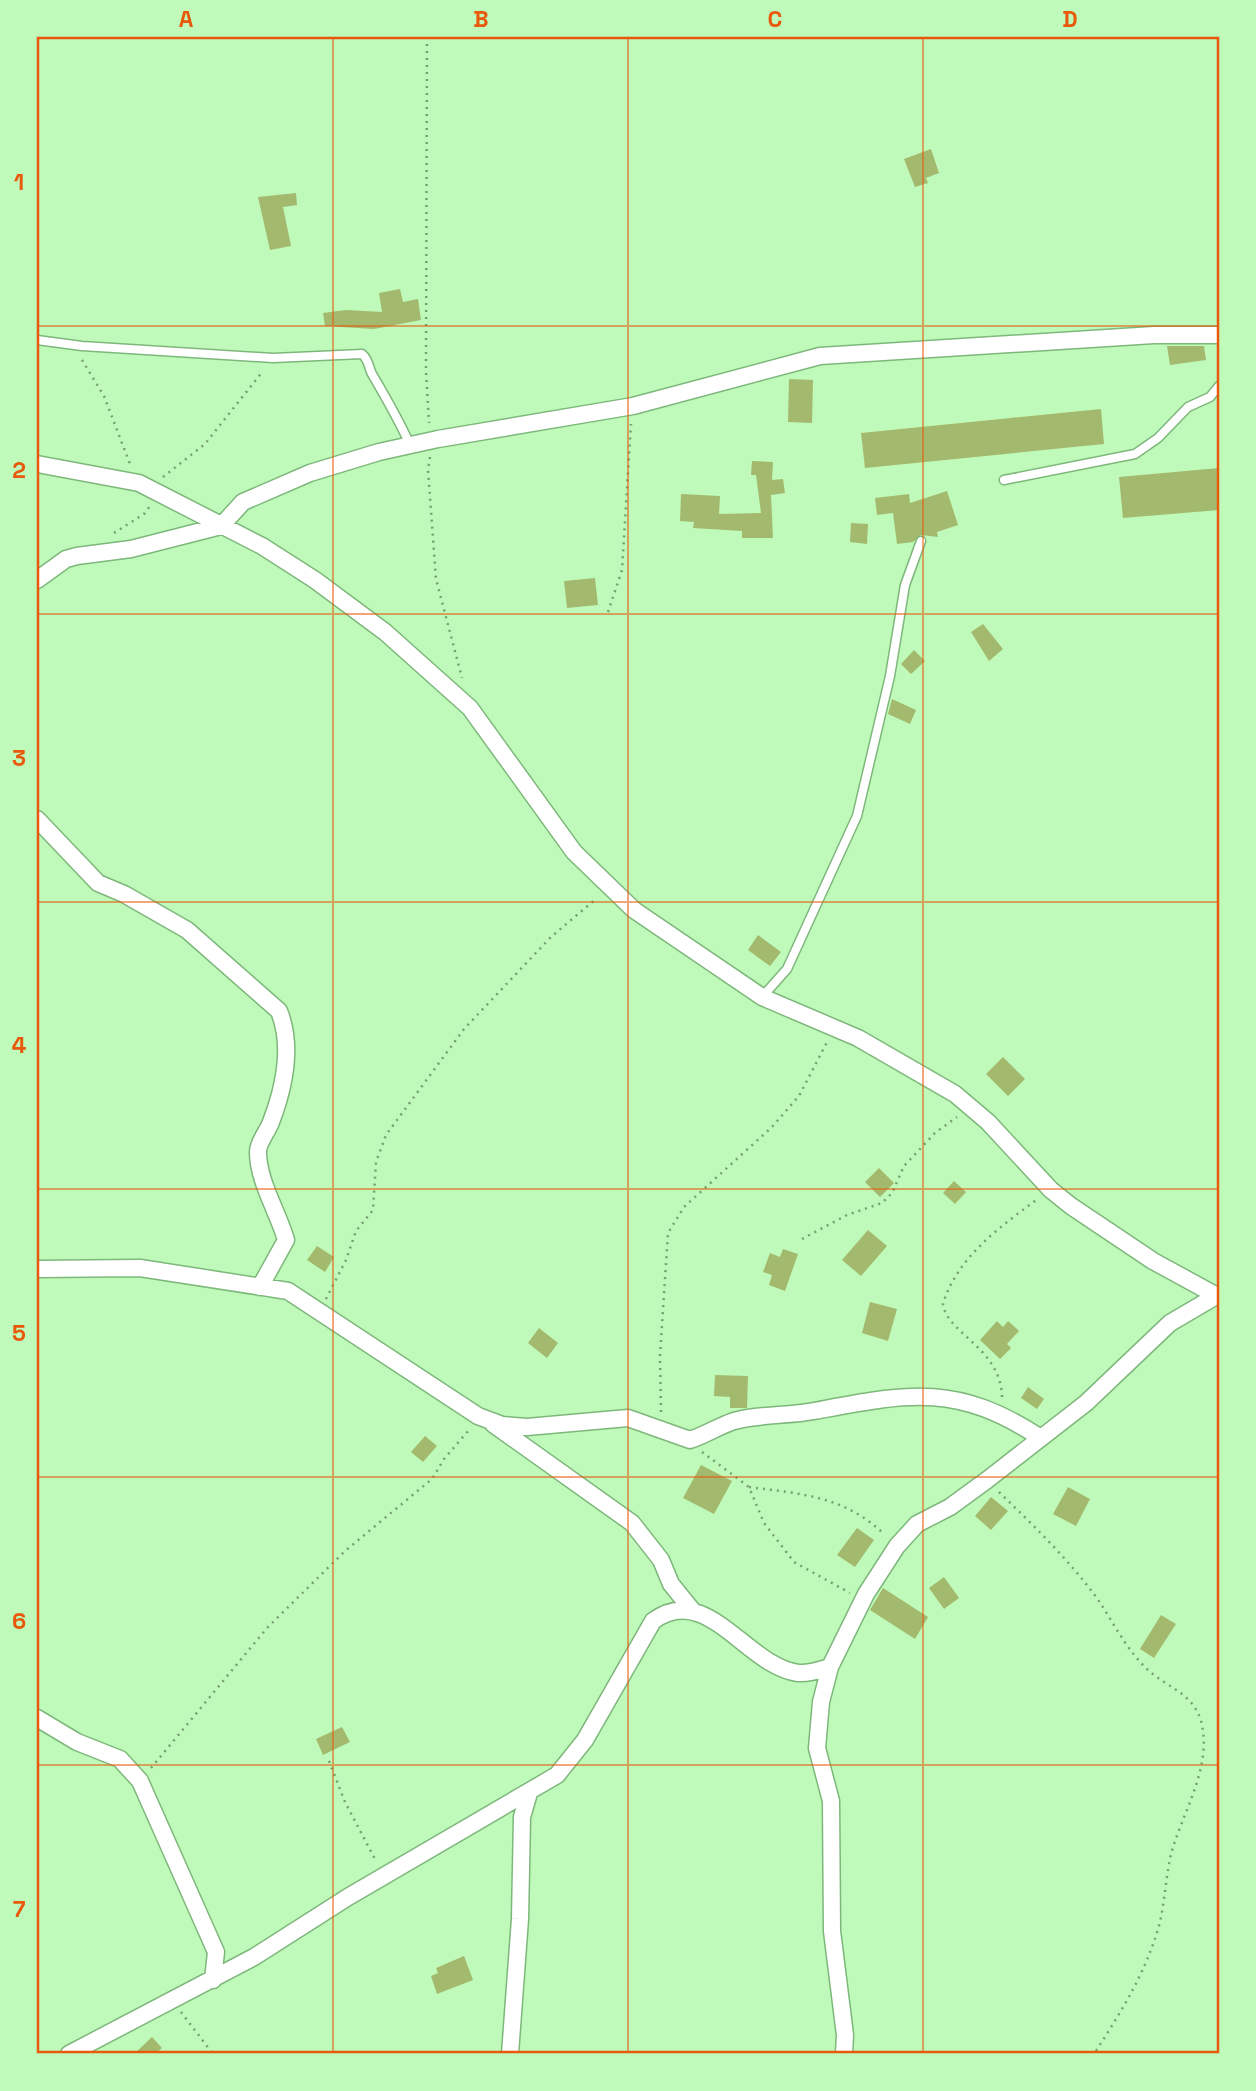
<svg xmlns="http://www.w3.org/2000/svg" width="1256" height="2091" font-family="'Space Grotesk',sans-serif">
<rect width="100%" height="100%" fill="#bffaba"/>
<!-- building -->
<path fill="#a3ba6e" d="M931,149L939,173L926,178L928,183L915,187L904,159Z
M296,193L297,205L283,207L291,246L270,250L258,197Z
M400,289L403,302L418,299L421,320L374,329L325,326L323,313L346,310L382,312L379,293Z
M1167,346H1204L1206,360L1170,365Z
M789,379L813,380L812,423L788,422Z
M1101,409L1104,444L865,468L861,433Z
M752,461L773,462L772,480L783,479L785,493L771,495L773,538H742V531L693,528L694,522L680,521L681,494L720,496L719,514L761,513L756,475H751Z
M1219,468V510L1123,518L1119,477Z
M947,491L958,525L937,532L938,537L921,535L913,542L897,544L893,513L877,515L875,498L909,494L910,503Z
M851,523L868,524L867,544L850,542Z
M595,578L598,605L567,608L564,581Z
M983,624L1003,649L989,661L971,632Z
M914,650L925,661L911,674L901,664Z
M892,699L916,710L910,724L888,714Z
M758,935L781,952L770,966L748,950Z
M1003,1057L1025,1079L1008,1096L986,1074Z
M879,1168L894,1183L880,1197L865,1182Z
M954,1181L966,1192L955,1204L943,1193Z
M868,1230L887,1246L861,1276L842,1260Z
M317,1246L334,1257L325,1272L307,1260Z
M783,1249L798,1254L785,1291L769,1285L772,1275L763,1272L770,1253L780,1257Z
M870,1302L897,1309L888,1341L862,1333Z
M997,1321L1003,1327L1008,1321L1019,1331L1007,1344L1011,1348L1000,1359L980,1340Z
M539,1328L558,1343L547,1358L528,1343Z
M715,1375L748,1376L747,1408H730V1397L714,1396Z
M1028,1387L1044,1399L1037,1409L1021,1398Z
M425,1436L437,1446L423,1462L411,1452Z
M701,1465L732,1481L714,1514L683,1498Z
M1068,1487L1090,1499L1076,1526L1053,1514Z
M991,1497L1008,1511L991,1530L975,1516Z
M857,1528L874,1540L855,1567L837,1555Z
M944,1577L959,1598L944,1609L929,1588Z
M883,1588L928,1617L915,1639L870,1610Z
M1161,1615L1176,1624L1154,1658L1140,1649Z
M342,1727L350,1742L323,1755L316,1739Z
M464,1956L473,1980L437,1994L431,1976L438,1973L436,1968Z
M152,2037L162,2048L155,2054H134Z"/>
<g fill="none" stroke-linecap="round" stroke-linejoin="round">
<defs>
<path id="lane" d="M37,340L82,346L273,358L362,354C369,360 368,366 372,374C386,398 399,420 410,445
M1004,480L1135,454L1158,438L1188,407L1210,397L1219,386
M762,997L787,969L857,816L890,676L905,585L921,541"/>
<path id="street" d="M37,464L139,483L262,546L315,580L385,632L470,708L574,852L634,910L762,997L858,1038L955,1094L988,1122L1051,1190L1071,1206L1153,1261L1219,1297
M37,580L66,559L77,556L131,549L221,526L243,502L310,473L379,452L438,439L633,406L820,356L1154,335H1219
M37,819L98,883L124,894L187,930L279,1011C293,1046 284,1088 271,1122C268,1131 258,1142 258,1152C258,1181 278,1212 286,1240L260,1287
M37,1269L140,1268L288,1291L478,1416L502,1425L527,1427L628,1418L690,1440C705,1435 719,1426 734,1421C759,1414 788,1416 814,1411C906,1394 955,1382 1039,1437
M493,1424L632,1523L661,1560L671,1584L692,1610
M37,1718L77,1742L120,1759L140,1781L216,1952L213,1980
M69,2054L254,1957L348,1897L557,1775L585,1740L653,1621C707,1581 746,1666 798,1673C809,1674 820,1670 830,1667
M510,2054L520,1919L522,1817L529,1793
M844,2054L845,2035L832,1931L831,1801L817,1748L821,1702L830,1667L866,1594L897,1546L917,1524L950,1507L987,1480L1086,1403L1170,1323L1216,1296"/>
</defs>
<!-- lane casing -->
<use href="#lane" stroke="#7eb77b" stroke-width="11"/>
<!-- street casing -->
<use href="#street" stroke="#7eb77b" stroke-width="19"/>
<!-- path -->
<path stroke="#75a071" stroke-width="2.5" stroke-dasharray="2 5" stroke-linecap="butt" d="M427,37L426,371L429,423
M82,360L104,396L130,464
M430,457L428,470L436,579L462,678
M163,477L205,444L263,371
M114,533L144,514L150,506
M608,612L622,570L631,424
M802,1239L847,1215L882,1203L892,1193L904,1166L935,1133L957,1117
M326,1299L346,1260L356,1231L373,1210L376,1162L386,1135L464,1029L551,937L597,898
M1002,1397C1001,1348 947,1334 943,1304C957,1257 1001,1226 1039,1198
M661,1412L660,1356L668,1233L684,1207L772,1127L799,1096L827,1042
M702,1452L749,1487L764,1523L794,1562L850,1593
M749,1487C802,1494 844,1496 884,1534
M999,1492C1031,1523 1063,1554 1090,1589C1110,1614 1121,1643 1145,1667C1163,1686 1193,1692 1201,1721C1213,1766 1183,1811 1171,1854C1166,1876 1165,1899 1160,1922C1147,1971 1121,2012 1094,2054
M329,1761L345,1802L376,1861
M151,1768L267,1628L345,1551L432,1479L444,1459L469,1430
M181,2012L213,2054"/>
<!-- lane -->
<use href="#lane" stroke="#fff" stroke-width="8"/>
<!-- street -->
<use href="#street" stroke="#fff" stroke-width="16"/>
</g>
<!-- grid -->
<path fill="none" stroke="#e8590c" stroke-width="2" stroke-opacity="0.55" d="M333,37V2054M628,37V2054M923,37V2054M37,326H1219M37,614H1219M37,902H1219M37,1189H1219M37,1477H1219M37,1765H1219"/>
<!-- border -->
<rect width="1256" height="2091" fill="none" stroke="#bffaba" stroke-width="77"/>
<rect x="38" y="38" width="1180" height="2014" fill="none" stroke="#e8590c" stroke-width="2.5"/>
<g font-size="23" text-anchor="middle" font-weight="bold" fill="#e8590c">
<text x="186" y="27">A</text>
<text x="481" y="27">B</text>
<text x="775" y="27">C</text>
<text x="1070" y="27">D</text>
<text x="19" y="190">1</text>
<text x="19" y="478">2</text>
<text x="19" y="766">3</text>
<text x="19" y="1053">4</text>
<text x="19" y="1341">5</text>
<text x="19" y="1629">6</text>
<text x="19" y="1917">7</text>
</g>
</svg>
